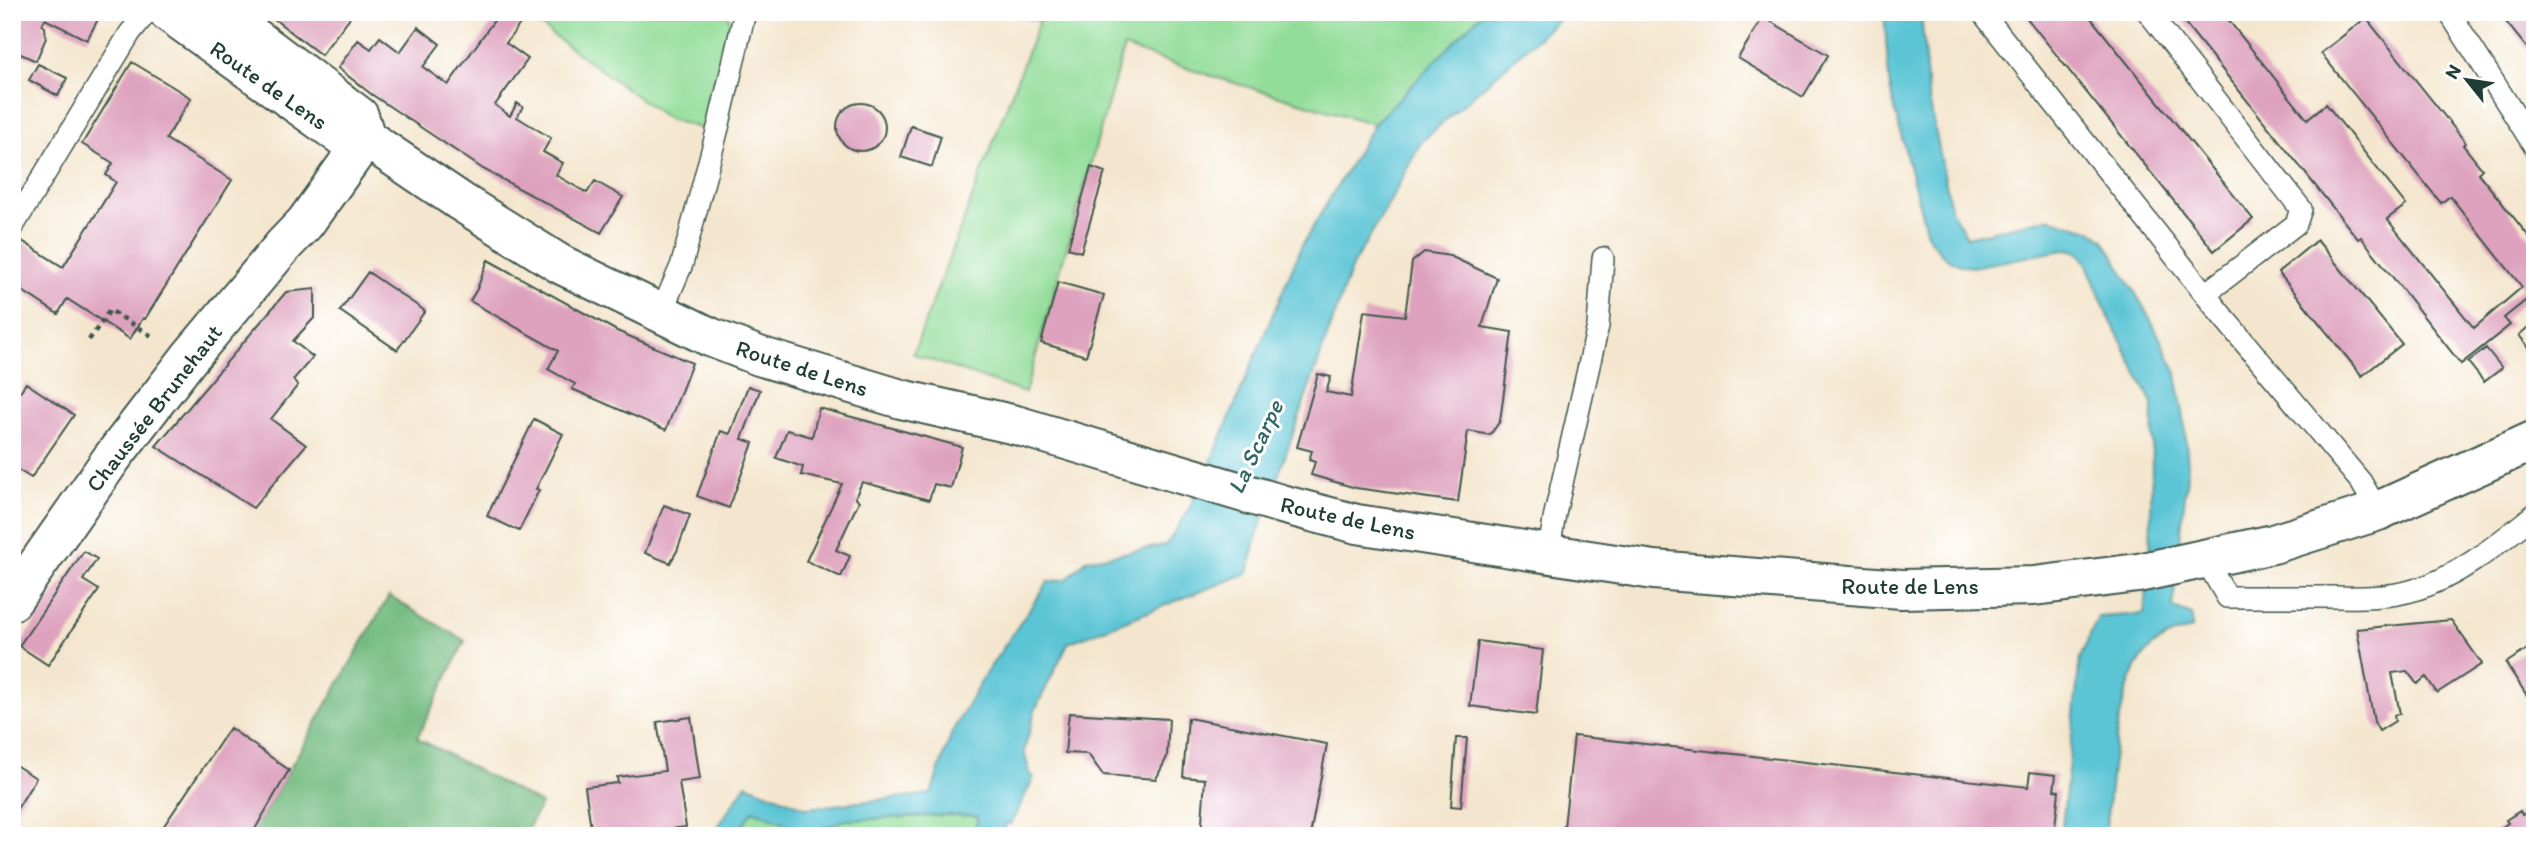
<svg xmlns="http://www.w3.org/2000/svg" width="2547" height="848" font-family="Itim,sans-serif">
<rect width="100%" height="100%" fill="#fff"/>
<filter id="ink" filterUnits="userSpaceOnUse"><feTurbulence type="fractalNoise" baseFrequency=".0143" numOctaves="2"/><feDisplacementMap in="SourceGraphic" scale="14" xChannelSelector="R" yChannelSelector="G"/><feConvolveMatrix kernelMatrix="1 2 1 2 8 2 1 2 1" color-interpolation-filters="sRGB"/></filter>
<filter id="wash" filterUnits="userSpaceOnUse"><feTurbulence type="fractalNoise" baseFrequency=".00686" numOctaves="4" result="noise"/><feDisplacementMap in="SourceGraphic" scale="28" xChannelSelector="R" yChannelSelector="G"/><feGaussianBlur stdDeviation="1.57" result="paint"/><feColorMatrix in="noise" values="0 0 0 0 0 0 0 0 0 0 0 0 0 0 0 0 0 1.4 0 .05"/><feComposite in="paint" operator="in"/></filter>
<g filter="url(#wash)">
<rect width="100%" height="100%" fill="#f4e6ce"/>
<!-- green -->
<path fill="#92dd99" stroke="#588d66" stroke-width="2" d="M526,12H727L730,21L703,129L668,119L550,33Z
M1007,12H1507L1437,60L1374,124L1211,76L1124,47L1025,393L913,354L1039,21Z
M753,809L809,833L845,820L949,815L977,816L976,836H735Z"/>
<!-- forest -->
<path fill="#75bc81" stroke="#4a7c5a" stroke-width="2" d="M389,596L465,641L417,738L541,804L524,836H251Z"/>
<!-- water -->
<path fill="#5bc5d5" stroke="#3d8184" stroke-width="2" d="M1483,12H1567L1421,142L1387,207L1352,266L1257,536L1248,573L1068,643L1035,710L1024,751L1030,775L1034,777L1011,824L1006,823L1004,836H976L977,816L949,815L845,820L809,833L753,810L735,836H712L746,784L807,808L931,794L952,732L984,676L1048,582L1067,579L1086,560L1166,545L1187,513L1217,448L1301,247L1374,124Z
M1884,12H1921L1928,94L1951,209L1967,237L2048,218L2090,230L2104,240L2150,318L2175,369L2184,418L2188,465L2173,608L2192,615V629C2176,632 2155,641 2145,654C2114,692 2111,787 2105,836H2061L2080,658L2098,617L2144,614L2150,566L2153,405L2106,311L2086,262L2078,252L2069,249L1972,267C1951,266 1937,252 1927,234L1894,108L1889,81Z"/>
<g id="blocks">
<!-- building -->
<path fill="#dea2be" d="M12,12H102L87,40L45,19L42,25L45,27L46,38L36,61L14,51L18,44L12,41Z
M265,12H354L321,55Z
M500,12L528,13L506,43L528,59L495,105L510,116L517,103L523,107L517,117L551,138L543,152L563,163L556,175L587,193L595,181L623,197L601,233L483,169L371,94L338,68L358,40L371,49L380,37L400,52L418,27L440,44L423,67L448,85Z
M2022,12H2086L2253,219L2214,251Z
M2176,12H2222L2307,119L2326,104L2406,205L2387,219L2474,328L2522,287L2450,196L2441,203L2321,53L2366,18L2466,143L2463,145L2482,169L2478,173L2535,244V303L2530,297L2504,318L2510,325L2461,364L2361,237L2358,239Z
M2498,12H2535V58Z
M1763,17L1828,55L1803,97L1738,58Z
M132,62L191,98L166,139L232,180L145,319L143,318L130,339L67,299L58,314L12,284V257L22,241L63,267L116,182L106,175L113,163L82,144Z
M38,64L67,78L58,96L29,80Z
M837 127a24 24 0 1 1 48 0a24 24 0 1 1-48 0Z
M911,126L941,136L932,167L901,157Z
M12,160L21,165L12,180Z
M1091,167L1105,172L1081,252L1068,248Z
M2317,240L2402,344L2362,376L2278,272Z
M1424,252L1450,256L1497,278L1482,327L1512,332L1500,421L1490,435L1468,431L1458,502L1356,488L1311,475L1315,462L1309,460L1312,451L1297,447L1318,374L1331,377L1326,392L1351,397L1364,311L1405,316L1412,262Z
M488,260L617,331L692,363L666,430L572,389L575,384L548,369L558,351L470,301L477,289Z
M368,272L425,311L397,350L340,311Z
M1058,282L1104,295L1086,356L1041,343Z
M315,289V317L293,341L313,357L293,380L298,385L271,419L306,445L253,508L156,446L286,292Z
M2535,321V355L2519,335Z
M2486,348L2502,368L2484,382L2468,362Z
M26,383L74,415L31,478L12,466V387L20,392Z
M748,386L760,390L742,439L753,443L729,508L697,496L721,431L730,434Z
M819,408L962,447L951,488L934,484L929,500L862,482L855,498L859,501L836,550L850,556L841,577L806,561L842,484L801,475L803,467L776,458L787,430L812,437Z
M534,419L563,434L536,489L539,490L519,531L487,516Z
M664,505L690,515L677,551L670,563L645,553Z
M84,551L97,559L83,580L99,590L48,665L19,646Z
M2451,620L2482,664L2437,693L2426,677L2417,684L2407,671L2392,673L2400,714L2394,715L2395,721L2379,731L2374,722L2357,629Z
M1478,641L1543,650L1536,715L1470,706Z
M2535,644V708L2506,663Z
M1069,713L1169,719L1167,757L1156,779L1103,775L1088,754L1065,753Z
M691,717L700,779L679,782L686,827L625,835V831L592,835L585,787L618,783L617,777L665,771L657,722Z
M1188,718L1327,744L1310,836H1201L1205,779L1183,777Z
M230,728L289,770L251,836H157Z
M1574,736L2028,787L2030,772L2056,775L2054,790L2059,791L2054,836H1563Z
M1456,738H1467L1461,807L1451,806Z
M12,763L36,778L12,817Z
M2535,807V836H2489L2508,823L2506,820L2520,811L2522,815Z"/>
</g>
</g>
<g filter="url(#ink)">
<use href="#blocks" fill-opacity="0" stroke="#3f564b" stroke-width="2"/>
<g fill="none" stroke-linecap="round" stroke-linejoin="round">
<defs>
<path id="service" d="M1982,12L2219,312L2361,482L2378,511
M2148,12L2301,209L2296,224L2205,294
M2449,12L2535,147
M12,228L130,33L147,12
M661,313L682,264L719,124L745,12
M1548,555L1555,514L1598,326L1603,258
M2208,558L2213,573L2227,597C2259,597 2291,597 2323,597C2353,597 2385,599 2414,590C2459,577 2499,543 2535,514"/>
<path id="secondary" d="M168,12L343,137L366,138L461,202L560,264L710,337L759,356L901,399L1016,425L1281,504L1357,524L1654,570L1902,589L2034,586L2138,573L2273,544L2378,511L2535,440
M221,12L359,116L366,138
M12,601L112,458L189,358L283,246L305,223L366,138"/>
</defs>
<!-- service casing -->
<use href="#service" stroke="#3f564b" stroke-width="24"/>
<!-- secondary casing -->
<use href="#secondary" stroke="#3f564b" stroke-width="42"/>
<!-- path -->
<path stroke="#3f564b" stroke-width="4.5" stroke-dasharray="5 5" stroke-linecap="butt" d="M89,340L110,310L155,338"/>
<!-- service -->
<use href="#service" stroke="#fff" stroke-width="21"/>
<!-- secondary -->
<use href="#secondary" stroke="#fff" stroke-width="38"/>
</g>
</g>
<g text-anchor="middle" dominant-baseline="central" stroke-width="6" stroke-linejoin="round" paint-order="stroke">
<!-- street labels -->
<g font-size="23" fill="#1f3d34" stroke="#fff">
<text transform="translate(269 85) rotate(35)">Route de Lens</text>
<text transform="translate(802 368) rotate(18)">Route de Lens</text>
<text transform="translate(154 408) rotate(-52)">Chaussée Brunehaut</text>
<text transform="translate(1348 518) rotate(12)">Route de Lens</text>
<text x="1910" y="586">Route de Lens</text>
</g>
<!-- water labels -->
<g font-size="24" font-style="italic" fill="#316664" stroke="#fff">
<text transform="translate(1255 447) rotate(-65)">La Scarpe</text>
</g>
</g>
<!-- margin -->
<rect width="2547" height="848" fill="none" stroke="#fff" stroke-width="42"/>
<!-- north arrow -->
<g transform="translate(2467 80) rotate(300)" stroke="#ffffff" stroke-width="5" paint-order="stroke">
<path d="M0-5L12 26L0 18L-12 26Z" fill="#1f3d34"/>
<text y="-10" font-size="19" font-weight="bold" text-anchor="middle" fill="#1f3d34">N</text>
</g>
</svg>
